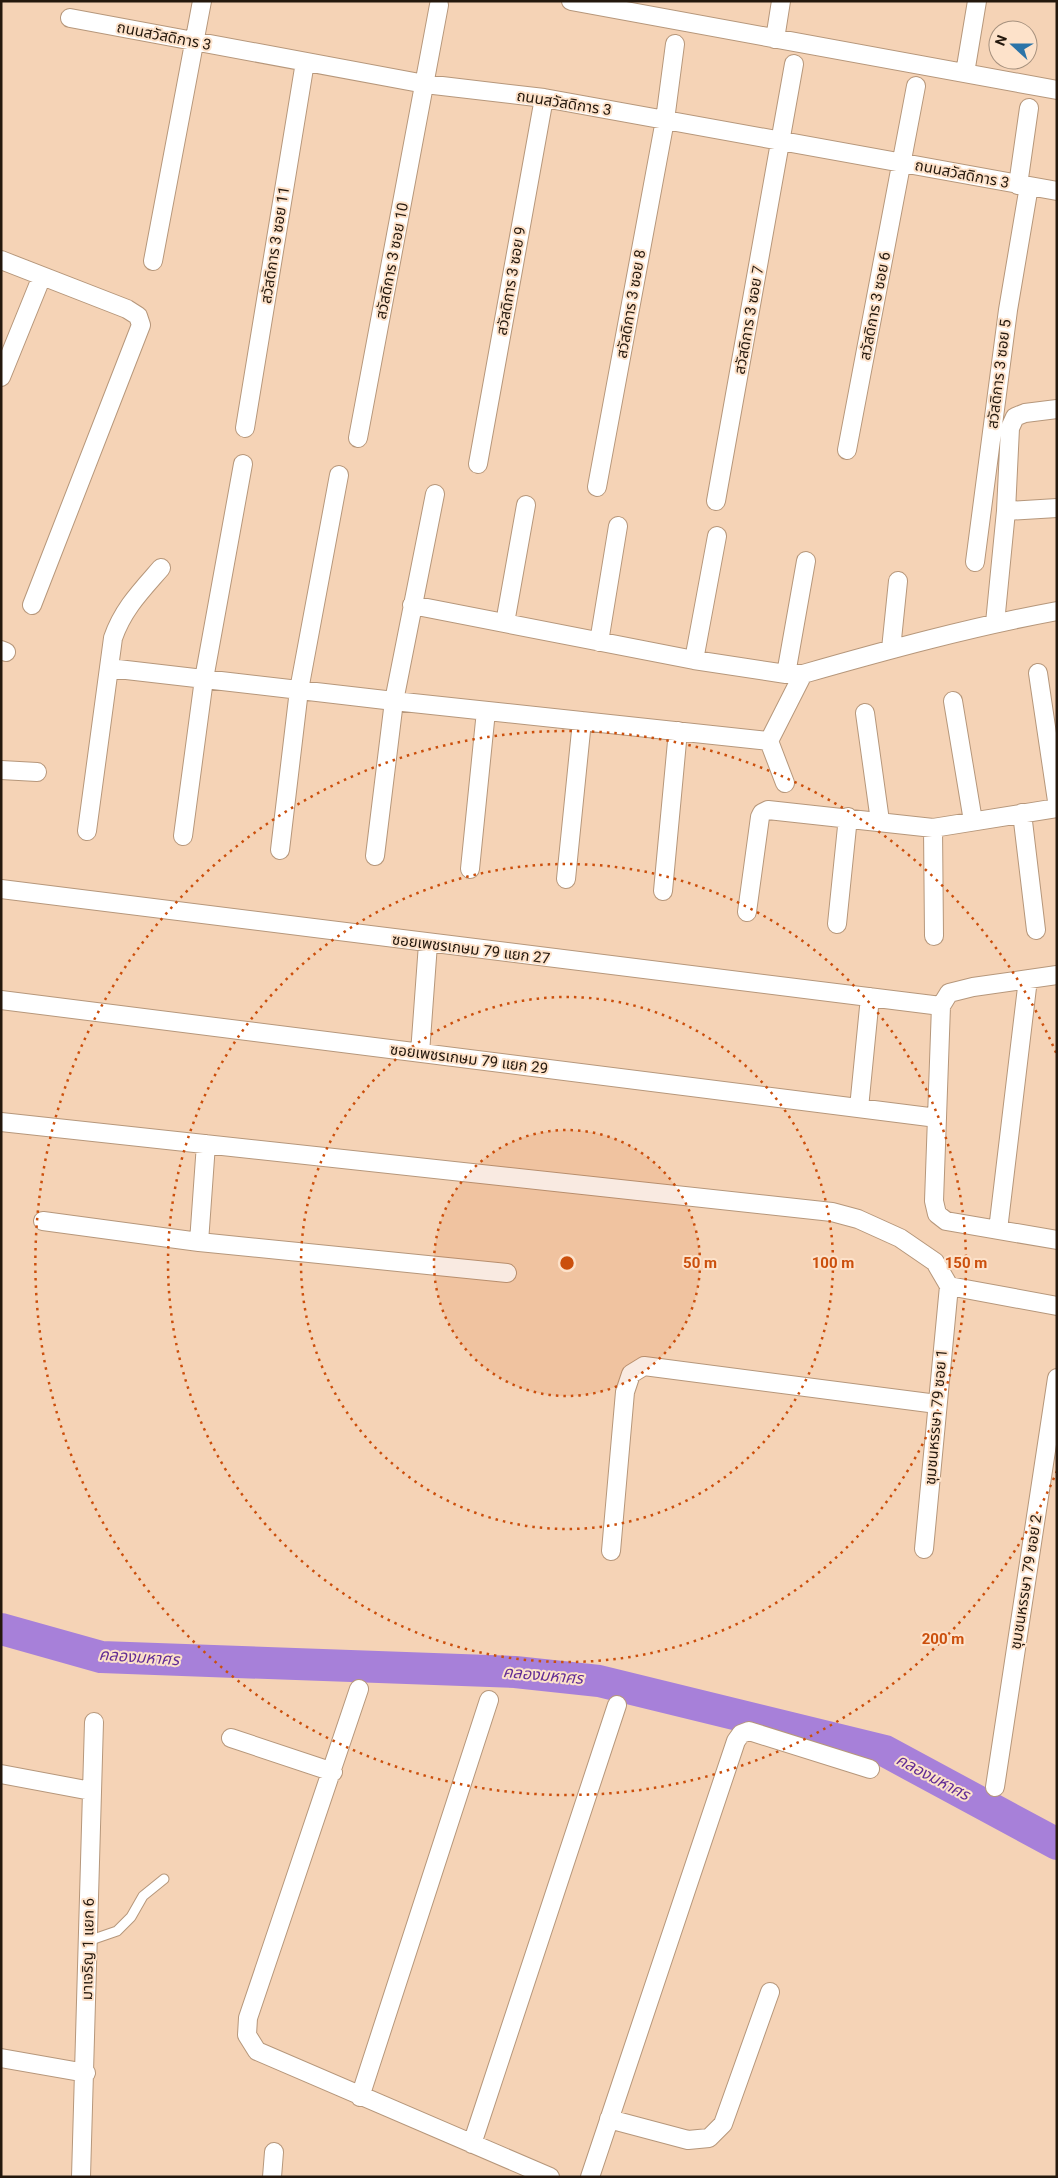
<svg xmlns="http://www.w3.org/2000/svg" width="1058" height="2178" font-family="Roboto,'Noto Sans Thai',sans-serif">
<rect width="100%" height="100%" fill="#f5d3b6"/>
<g fill="none" stroke-linecap="round" stroke-linejoin="round">
<!-- river -->
<path stroke="#a780d9" stroke-width="32" d="M1,1629L101,1657L515,1672L599,1681L885,1751L1057,1844"/>
<defs>
<path id="lane" d="M88,1941L117,1931L131,1917L143,1896L164,1879"/>
<path id="street" d="M571,1L1057,90
M70,18L425,84L544,98L1057,191
M775,39L781,1
M965,73L977,1
M1018,185L1029,108
M1,260L127,309L138,316L141,325L32,605
M153,261L202,1
M1,377L42,276
M245,428L305,62
M358,438L439,5
M847,450L916,86
M478,464L544,98
M597,487L665,120L675,44
M716,501L794,64
M1006,511L1057,508
M975,562L1008,310L1029,186
M412,605L694,660L786,674H803
M505,623L526,505
M995,623L1006,511L1010,428L1015,417L1025,413L1057,409
M599,642L618,526
M891,649L898,581
M1,650L6,652
M694,660L717,536
M109,668L394,701L769,741
M1038,673L1057,801
M786,674L806,561
M953,701L973,821
M865,713L880,821
M1,770L37,772
M785,783L769,741L803,674C887,650 971,627 1057,611
M1022,813L1036,930
M933,828L934,936
M87,831L113,638C123,609 141,591 161,568
M183,836L204,679L243,464
M280,850L299,690L339,475
M375,856L394,701L435,494
M470,869L486,711
M566,879L582,721
M1,889L941,1006
M663,891L678,731
M747,912L760,817L762,813L768,810L933,828L1057,808
M837,924L848,817
M1057,975L973,987L949,993L941,1006L934,1201L937,1214L946,1221L1057,1240
M1,1000L937,1118
M420,1053L428,944
M859,1108L870,997
M1,1122L832,1212L858,1219L900,1238L935,1262L949,1286L1057,1306
M43,1221L199,1242L507,1273
M998,1230L1028,979
M199,1242L206,1144
M924,1549L949,1286
M611,1551L625,1392L631,1374L644,1366L937,1404
M359,1689L248,2018L247,2035L257,2051L550,2177
M231,1738L333,1772
M1,1774L91,1791
M995,1787L1057,1378
M1,2058L86,2073
M360,2097L489,1700
M609,2119L688,2140L709,2138L723,2124L770,1992
M472,2144L617,1705
M81,2177L94,1722
M272,2177L274,2152
M590,2177L736,1741L741,1734L749,1731L870,1769"/>
</defs>
<!-- lane casing -->
<use href="#lane" stroke="#b6977b" stroke-width="11"/>
<!-- street casing -->
<use href="#street" stroke="#b6977b" stroke-width="20"/>
<!-- lane -->
<use href="#lane" stroke="#fff" stroke-width="9"/>
<!-- street -->
<use href="#street" stroke="#fff" stroke-width="18"/>
</g>
<!-- distance rings -->
<circle cx="567" cy="1263" r="133" fill="#cb4f0c" fill-opacity=".12"/>
<g fill="none" stroke="#cb4f0c" stroke-width="2.5" stroke-dasharray="2.5 5">
<circle cx="567" cy="1263" r="133"/>
<circle cx="567" cy="1263" r="266"/>
<circle cx="567" cy="1263" r="399"/>
<path d="M1057 1471A532 532 0 1 1 1057 1055"/>
</g>
<g text-anchor="middle" dominant-baseline="central" stroke-width="4" stroke-linejoin="round" paint-order="stroke">
<!-- street labels -->
<g font-size="15" fill="#24180d" stroke="#fde2ca">
<text transform="translate(164 36) rotate(11)">ถนนสวัสดิการ 3</text>
<text transform="translate(564 103) rotate(9)">ถนนสวัสดิการ 3</text>
<text transform="translate(962 174) rotate(11)">ถนนสวัสดิการ 3</text>
<text transform="translate(275 245) rotate(-81)">สวัสดิการ 3 ซอย 11</text>
<text transform="translate(392 261) rotate(-79)">สวัสดิการ 3 ซอย 10</text>
<text transform="translate(511 281) rotate(-80)">สวัสดิการ 3 ซอย 9</text>
<text transform="translate(631 304) rotate(-80)">สวัสดิการ 3 ซอย 8</text>
<text transform="translate(875 306) rotate(-79)">สวัสดิการ 3 ซอย 6</text>
<text transform="translate(749 320) rotate(-80)">สวัสดิการ 3 ซอย 7</text>
<text transform="translate(999 374) rotate(-83)">สวัสดิการ 3 ซอย 5</text>
<text transform="translate(471 949) rotate(7)">ซอยเพชรเกษม 79 แยก 27</text>
<text transform="translate(469 1059) rotate(7)">ซอยเพชรเกษม 79 แยก 29</text>
<text transform="translate(936 1417) rotate(-85)">ชุมชนหรรษา 79 ซอย 1</text>
<text transform="translate(1026 1582) rotate(-81)">ชุมชนหรรษา 79 ซอย 2</text>
<text transform="translate(88 1949) rotate(-89)">มาเจริญ 1 แยก 6</text>
</g>
<!-- water labels -->
<g font-size="16" font-style="italic" fill="#622c95" stroke="#fde2ca">
<text transform="translate(139 1657) rotate(4)">คลองมหาศร</text>
<text transform="translate(543 1675) rotate(5)">คลองมหาศร</text>
<text transform="translate(933 1777) rotate(28)">คลองมหาศร</text>
</g>
</g>
<circle cx="567" cy="1263" r="8" fill="#cb4f0c" stroke="#fde2ca" stroke-width="2.5"/>
<g font-size="15" text-anchor="middle" font-weight="bold" fill="#cb4f0c" stroke="#fde2ca" stroke-width="4" stroke-linejoin="round" paint-order="stroke">
<text x="700" y="1268">50 m</text>
<text x="833" y="1268">100 m</text>
<text x="966" y="1268">150 m</text>
<text x="943" y="1644">200 m</text>
</g>
<!-- border -->
<rect width="1058" height="2178" fill="none" stroke="#24180d" stroke-width="5"/>
<!-- north arrow -->
<g transform="translate(1013 45) rotate(291)"><circle r="24" fill="#fde2ca" stroke="#a6917e"/>
<path d="M0-4L9 19L0 12L-9 19Z" fill="#2b74a8"/>
<text y="-8" font-size="14" font-weight="bold" text-anchor="middle" fill="#24180d">N</text>
</g>
</svg>
